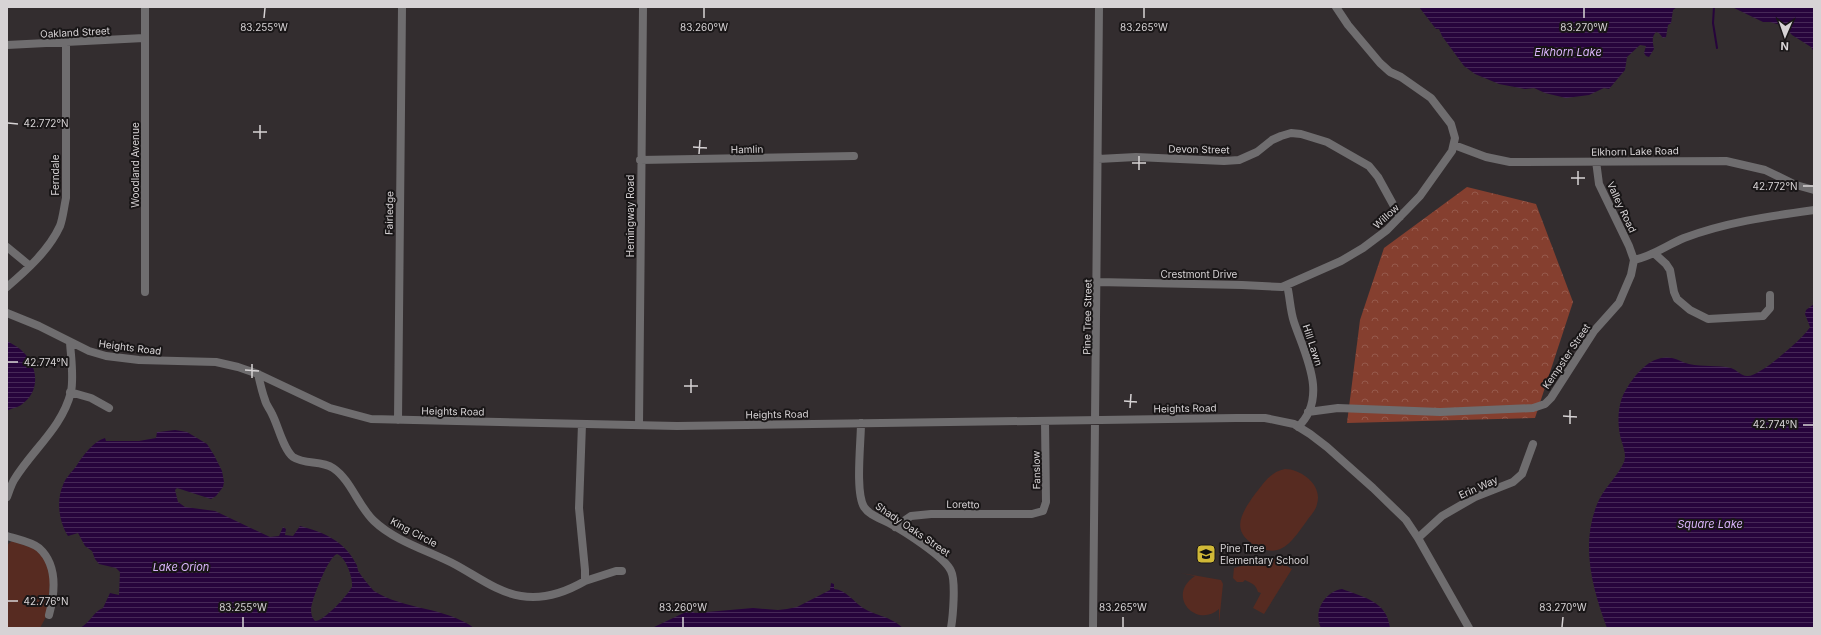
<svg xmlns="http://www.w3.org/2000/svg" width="1821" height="635" font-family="Inter,sans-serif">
<defs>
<pattern id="forest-crowns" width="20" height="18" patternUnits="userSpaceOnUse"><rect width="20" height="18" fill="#853f2f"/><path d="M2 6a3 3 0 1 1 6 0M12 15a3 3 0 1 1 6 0" fill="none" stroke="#965a4c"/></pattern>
<pattern id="water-rules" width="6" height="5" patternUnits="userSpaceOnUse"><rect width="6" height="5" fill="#27043c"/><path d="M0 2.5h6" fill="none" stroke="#462857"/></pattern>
</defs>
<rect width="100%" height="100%" fill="#332d2f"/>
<!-- forest -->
<path fill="url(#forest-crowns)" d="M1467,187L1536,204L1573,302L1535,418L1347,423L1360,320L1384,248Z"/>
<!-- green -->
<path fill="#572b21" d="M1285,469C1301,469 1323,485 1317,504C1316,511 1309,517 1306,522C1294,538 1283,558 1260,548C1229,533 1240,515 1255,494C1264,483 1270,472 1285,469Z
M12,541L35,549L42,554L51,572L47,615L40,628H7V545Z
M1272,557L1292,569L1264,614L1253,608L1261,593L1258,592C1255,583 1252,584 1245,580L1243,582H1237L1233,578L1234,568L1241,566L1246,559L1249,560Z
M1181,573L1221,580L1223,584L1219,623V609C1197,629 1165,596 1195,576Z"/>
<!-- water -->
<path fill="url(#water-rules)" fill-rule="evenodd" d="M1419,7H1677L1673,10L1671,23L1668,25L1666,37L1663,38L1659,33L1656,32C1651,37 1653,43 1654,49L1649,57L1646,56L1644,53L1646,46L1640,45L1627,57L1625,70L1609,89L1604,88L1589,95L1566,98L1545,93L1534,88L1525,89L1499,84L1475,74L1464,66L1442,36L1439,29H1436Z
M1732,7H1814V52L1811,47L1792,35L1784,26L1770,22H1763Z
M1814,304V628H1607C1592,588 1580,543 1598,502C1604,488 1617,477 1623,464C1628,455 1622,445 1620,435C1617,420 1618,401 1627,388C1636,373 1652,354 1672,358C1678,359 1683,363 1689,364C1703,367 1717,365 1731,368C1737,370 1741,376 1747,376C1758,378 1804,338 1810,327L1805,314L1806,310Z
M7,341C11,343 16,346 20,349C38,364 42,391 21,405C17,408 11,408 7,411Z
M175,430L187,432L207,444L214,455L222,471L224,482L223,487L216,496L211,499L177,488L175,490L178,502L185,507L215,511L270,537L279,536L283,527L286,529L285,535L293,536L300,526C323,532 345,541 356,564C358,566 357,570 359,572C361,576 372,589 374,591C404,610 446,607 474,628H80C90,623 93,612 103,608L110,593L119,595L120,572L116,568L99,564L95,559L92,551L85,546L78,533L68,536C59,522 56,501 63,485C65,478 73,471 77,465C84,454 93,442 105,438L106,441H139L156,438L157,432H159ZM337,554C346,557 353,578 352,587C347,596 324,621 315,621C312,618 311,614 311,609C312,599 328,557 337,554Z
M831,583L834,584V589C846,590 854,602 863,608C878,617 888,615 903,628H652L690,610L695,613L753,608L778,610L787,609L797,607L830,590Z
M1342,589C1363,597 1387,601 1390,628H1321C1313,612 1324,592 1342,589Z"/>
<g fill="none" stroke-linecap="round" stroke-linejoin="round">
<!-- stream -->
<path stroke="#27043c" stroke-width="2" d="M1714,7L1713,23L1717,48"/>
<!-- minor -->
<path stroke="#6f6d6f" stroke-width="8" d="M145,7V292
M7,45L144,38
M1454,145L1486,157L1510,162L1726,161L1765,170L1796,185L1814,190
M1098,159L1136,157L1224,161L1239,160L1257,152L1272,140L1281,136L1291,133L1301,134L1327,142L1369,166L1378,177L1400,217
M640,160L854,156
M7,247L30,266
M1655,254L1666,264L1670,270L1674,292L1677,299L1690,310L1708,319L1763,316L1770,308V295
M1634,260C1653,256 1667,245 1684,238C1726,222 1771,216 1814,210
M1097,282L1242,285L1282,287L1341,261L1363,248L1387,230L1420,196L1452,151L1455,138L1451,124L1431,98L1401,77L1390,72L1380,63L1348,25L1336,7
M1287,285C1290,297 1290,310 1294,322C1305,355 1329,397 1298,427
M7,287C27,270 49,250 60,226C63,218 64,207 66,198V42
M7,313L39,326L89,351L106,356L139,360L216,362L238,367L258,374L330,408L371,419L677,426L1236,418H1265L1294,424L1310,434L1327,447L1373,488L1406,520L1418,538L1469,628
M258,374C260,383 262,392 265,400C266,405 270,409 272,414C278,425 283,449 293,457C305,465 321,460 333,468C351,480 358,506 374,521C396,542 430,551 456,565C478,577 497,592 521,596C544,600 566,592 585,581V570L579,508L582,424
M70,392L91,398L109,408
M1308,412L1338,408L1440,412L1533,408L1545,404L1551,398L1594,331L1619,303L1631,275L1634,260L1629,246L1599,184L1596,161
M398,420L402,7
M861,423C861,442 855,492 864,507C870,516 880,518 889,523C904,531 945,557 951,571C956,581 953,616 951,628
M639,425L643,7
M7,497C9,492 11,485 14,480C32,450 62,428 71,392C74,376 71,359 70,342
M895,527L911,516L931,514H1032L1043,511L1046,502L1045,421
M7,536C16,539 32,542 39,548C58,565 55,593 49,615
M1418,538L1442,516L1475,497L1513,482L1522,474L1533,444
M585,581L616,571H622
M1093,628L1099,7"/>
</g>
<!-- ticks -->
<path fill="none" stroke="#d7d3d5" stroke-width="1.5" d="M264,18L265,8M704,18V8M1144,18V8M1584,18V8M8,123L18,124M253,132H267M260,139V125M693,147L707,148M699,154L700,140M1132,163H1146M1139,170V156M1571,178H1585M1578,185V171M1803,186H1813M8,362H18M245,370L259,371M252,378V364M684,386H698M691,393V379M1124,401L1137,402M1130,408L1131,394M1563,416L1577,417M1570,424V410M1803,425H1813M8,601H18M243,627V617M683,627V617M1123,627V617M1562,627L1563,617"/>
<!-- icons -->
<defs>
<symbol id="school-square" viewBox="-11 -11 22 22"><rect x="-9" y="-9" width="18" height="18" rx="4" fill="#d0b837" stroke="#191617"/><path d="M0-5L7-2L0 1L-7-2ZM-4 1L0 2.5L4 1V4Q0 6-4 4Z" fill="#111"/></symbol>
</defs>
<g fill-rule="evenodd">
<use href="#school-square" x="1195" y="543" width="22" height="22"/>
</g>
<g text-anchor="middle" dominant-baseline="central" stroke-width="4" stroke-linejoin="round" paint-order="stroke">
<!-- street labels -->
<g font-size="10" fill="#d7d3d5" stroke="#191617">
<text transform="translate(75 32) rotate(-3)">Oakland Street</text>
<text transform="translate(747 149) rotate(-1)">Hamlin</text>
<text transform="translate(1199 149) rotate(1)">Devon Street</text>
<text transform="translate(1635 151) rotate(-1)">Elkhorn Lake Road</text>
<text transform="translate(135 165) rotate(-90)">Woodland Avenue</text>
<text transform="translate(55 175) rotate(-90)">Ferndale</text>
<text transform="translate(1622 207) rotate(65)">Valley Road</text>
<text transform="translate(389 213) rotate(-89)">Fairledge</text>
<text transform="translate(630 216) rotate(-90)">Hemingway Road</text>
<text transform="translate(1386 216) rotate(-43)">Willow</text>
<text x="1199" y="274">Crestmont Drive</text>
<text transform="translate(1087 317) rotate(-89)">Pine Tree Street</text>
<text transform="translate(1313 345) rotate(72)">Hill Lawn</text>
<text transform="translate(130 347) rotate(7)">Heights Road</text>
<text transform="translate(1566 356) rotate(-56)">Kempster Street</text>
<text transform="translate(1185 408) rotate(-1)">Heights Road</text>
<text transform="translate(453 411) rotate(1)">Heights Road</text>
<text transform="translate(777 414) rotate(-1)">Heights Road</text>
<text transform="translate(1036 470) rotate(-91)">Fanslow</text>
<text transform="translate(1478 487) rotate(-24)">Erin Way</text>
<text transform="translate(963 504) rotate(1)">Loretto</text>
<text transform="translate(913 529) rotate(34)">Shady Oaks Street</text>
<text transform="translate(414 532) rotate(28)">King Circle</text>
</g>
<!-- poi labels -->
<g font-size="10" fill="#d7d3d5" stroke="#191617" text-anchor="start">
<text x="1220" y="548">Pine Tree<tspan x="1220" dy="12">Elementary School</tspan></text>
</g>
<!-- water labels -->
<g font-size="11" font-style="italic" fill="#dab4fb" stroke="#191617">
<text x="1568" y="52">Elkhorn Lake</text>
<text x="1710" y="524">Square Lake</text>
<text x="181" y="567">Lake Orion</text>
</g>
</g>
<g font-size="10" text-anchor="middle" fill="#d7d3d5" stroke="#191617" stroke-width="4" stroke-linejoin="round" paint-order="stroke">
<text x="264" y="31">83.255°W</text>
<text x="704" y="31">83.260°W</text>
<text x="1144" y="31">83.265°W</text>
<text x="1584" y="31">83.270°W</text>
<text x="46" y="127">42.772°N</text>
<text x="1775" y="190">42.772°N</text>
<text x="46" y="366">42.774°N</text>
<text x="1775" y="428">42.774°N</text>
<text x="46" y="605">42.776°N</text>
<text x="243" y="611">83.255°W</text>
<text x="683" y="611">83.260°W</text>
<text x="1123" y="611">83.265°W</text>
<text x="1563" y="611">83.270°W</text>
</g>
<!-- border -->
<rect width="1821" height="635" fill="none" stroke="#d7d3d5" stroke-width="16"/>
<!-- north arrow -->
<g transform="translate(1785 36) rotate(182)" stroke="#191617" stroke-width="3" paint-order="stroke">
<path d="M0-3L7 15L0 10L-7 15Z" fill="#d7d3d5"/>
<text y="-6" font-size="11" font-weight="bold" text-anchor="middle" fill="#d7d3d5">N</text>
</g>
</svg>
